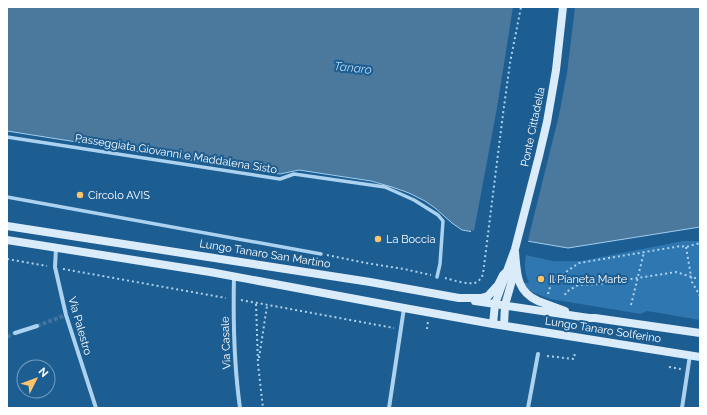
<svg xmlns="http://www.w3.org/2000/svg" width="707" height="415" font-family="Raleway,sans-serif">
<rect width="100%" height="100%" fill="#1c5d92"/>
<!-- green -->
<path fill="#2f77b0" d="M683,241H700V320L647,311L641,314L550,299L532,292L526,287L524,283H529C525,274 524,265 526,255L553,261H581Z"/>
<!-- water -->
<path fill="#4b789d" stroke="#a0cef0" d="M7,7H700V227L568,248L462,230L452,223L435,208L425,201L409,193L392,187L371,181L299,170L280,174L7,131Z"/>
<!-- pier -->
<path fill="#1c5d92" d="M513,7H575L567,73L559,115L529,236L528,243L471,233V230L474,231L497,108Z"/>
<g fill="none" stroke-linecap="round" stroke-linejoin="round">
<!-- minor-tunnel -->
<path stroke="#3e75a2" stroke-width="4" stroke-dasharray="4 2" stroke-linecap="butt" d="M37,326L66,315
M7,337L15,333"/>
<!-- path -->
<path stroke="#acd2ef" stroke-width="2" stroke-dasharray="2 3" stroke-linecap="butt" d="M686,247L692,282L700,296
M327,255L366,263L404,269L431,275
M7,259L47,266
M63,269L226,298
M445,278C453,280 470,286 477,282C480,280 482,277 483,274L503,114L510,63L521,7
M548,294L551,284L557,278L579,263L681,246L686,247L700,243
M565,295L566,292L578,285L599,284L676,272L695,278H700
M241,300L394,328
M256,304L258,364L263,408
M631,305L644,252
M427,329L428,321
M547,356L574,359L575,352
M259,358L267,306
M669,367L681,369"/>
<!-- pedestrian -->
<path stroke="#acd2ef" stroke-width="3.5" d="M7,137L280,179L294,174L385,187L414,200L438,215L443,221L440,264L437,277
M7,197L321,254"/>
<!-- minor -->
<path stroke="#acd2ef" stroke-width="4" d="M56,248L55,267L66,315L96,408
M234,277C233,320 234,365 240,408
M15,333L37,326
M389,408L404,308
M528,408L538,354
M682,408L690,355"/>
<!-- secondary -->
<path stroke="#daebfa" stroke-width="8" d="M7,226L370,282L459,298H481L488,296L498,285L503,275L507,271
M7,240L210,272L404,308L493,324L700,357
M515,252C517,273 516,291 538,301L565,311
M475,301L589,318H595L700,333
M493,324L495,304L515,249L539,156L547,122L556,70L563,7
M504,325L505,305L515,270"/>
</g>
<!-- markers -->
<g fill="#ffc36a" stroke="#1c5d92" stroke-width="1.5">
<circle cx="80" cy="195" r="4"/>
<circle cx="378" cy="239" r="4"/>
<circle cx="541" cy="279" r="4"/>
</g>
<g text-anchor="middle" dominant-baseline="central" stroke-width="4" stroke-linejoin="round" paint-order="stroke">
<!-- street labels -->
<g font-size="11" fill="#fff" stroke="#1c5d92">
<text transform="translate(533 127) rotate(-78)">Ponte Cittadella</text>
<text transform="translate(176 154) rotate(9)">Passeggiata Giovanni e Maddalena Sisto</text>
<text transform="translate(265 254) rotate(9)">Lungo Tanaro San Martino</text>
<text transform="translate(80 326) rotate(74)">Via Palestro</text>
<text transform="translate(603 330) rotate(9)">Lungo Tanaro Solferino</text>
<text transform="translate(226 343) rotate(-92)">Via Casale</text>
</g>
<!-- poi labels -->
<g font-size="11" fill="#fff" stroke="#1c5d92" text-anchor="start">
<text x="88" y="195">Circolo AVIS</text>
<text x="386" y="239">La Boccia</text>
<text x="549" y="279">Il Pianeta Marte</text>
</g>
<!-- water labels -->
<g font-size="12" font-style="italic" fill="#b9dbf5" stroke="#1c5d92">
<text transform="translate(353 68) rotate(6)">Tanaro</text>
</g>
</g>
<!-- border -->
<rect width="707" height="415" fill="none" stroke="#ffffff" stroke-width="16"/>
<!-- north arrow -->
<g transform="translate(36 379) rotate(48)"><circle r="19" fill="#1c5d92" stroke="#779ebe"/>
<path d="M0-3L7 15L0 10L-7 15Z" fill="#ffc36a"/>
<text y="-6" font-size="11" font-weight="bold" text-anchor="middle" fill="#ffffff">N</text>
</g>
</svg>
